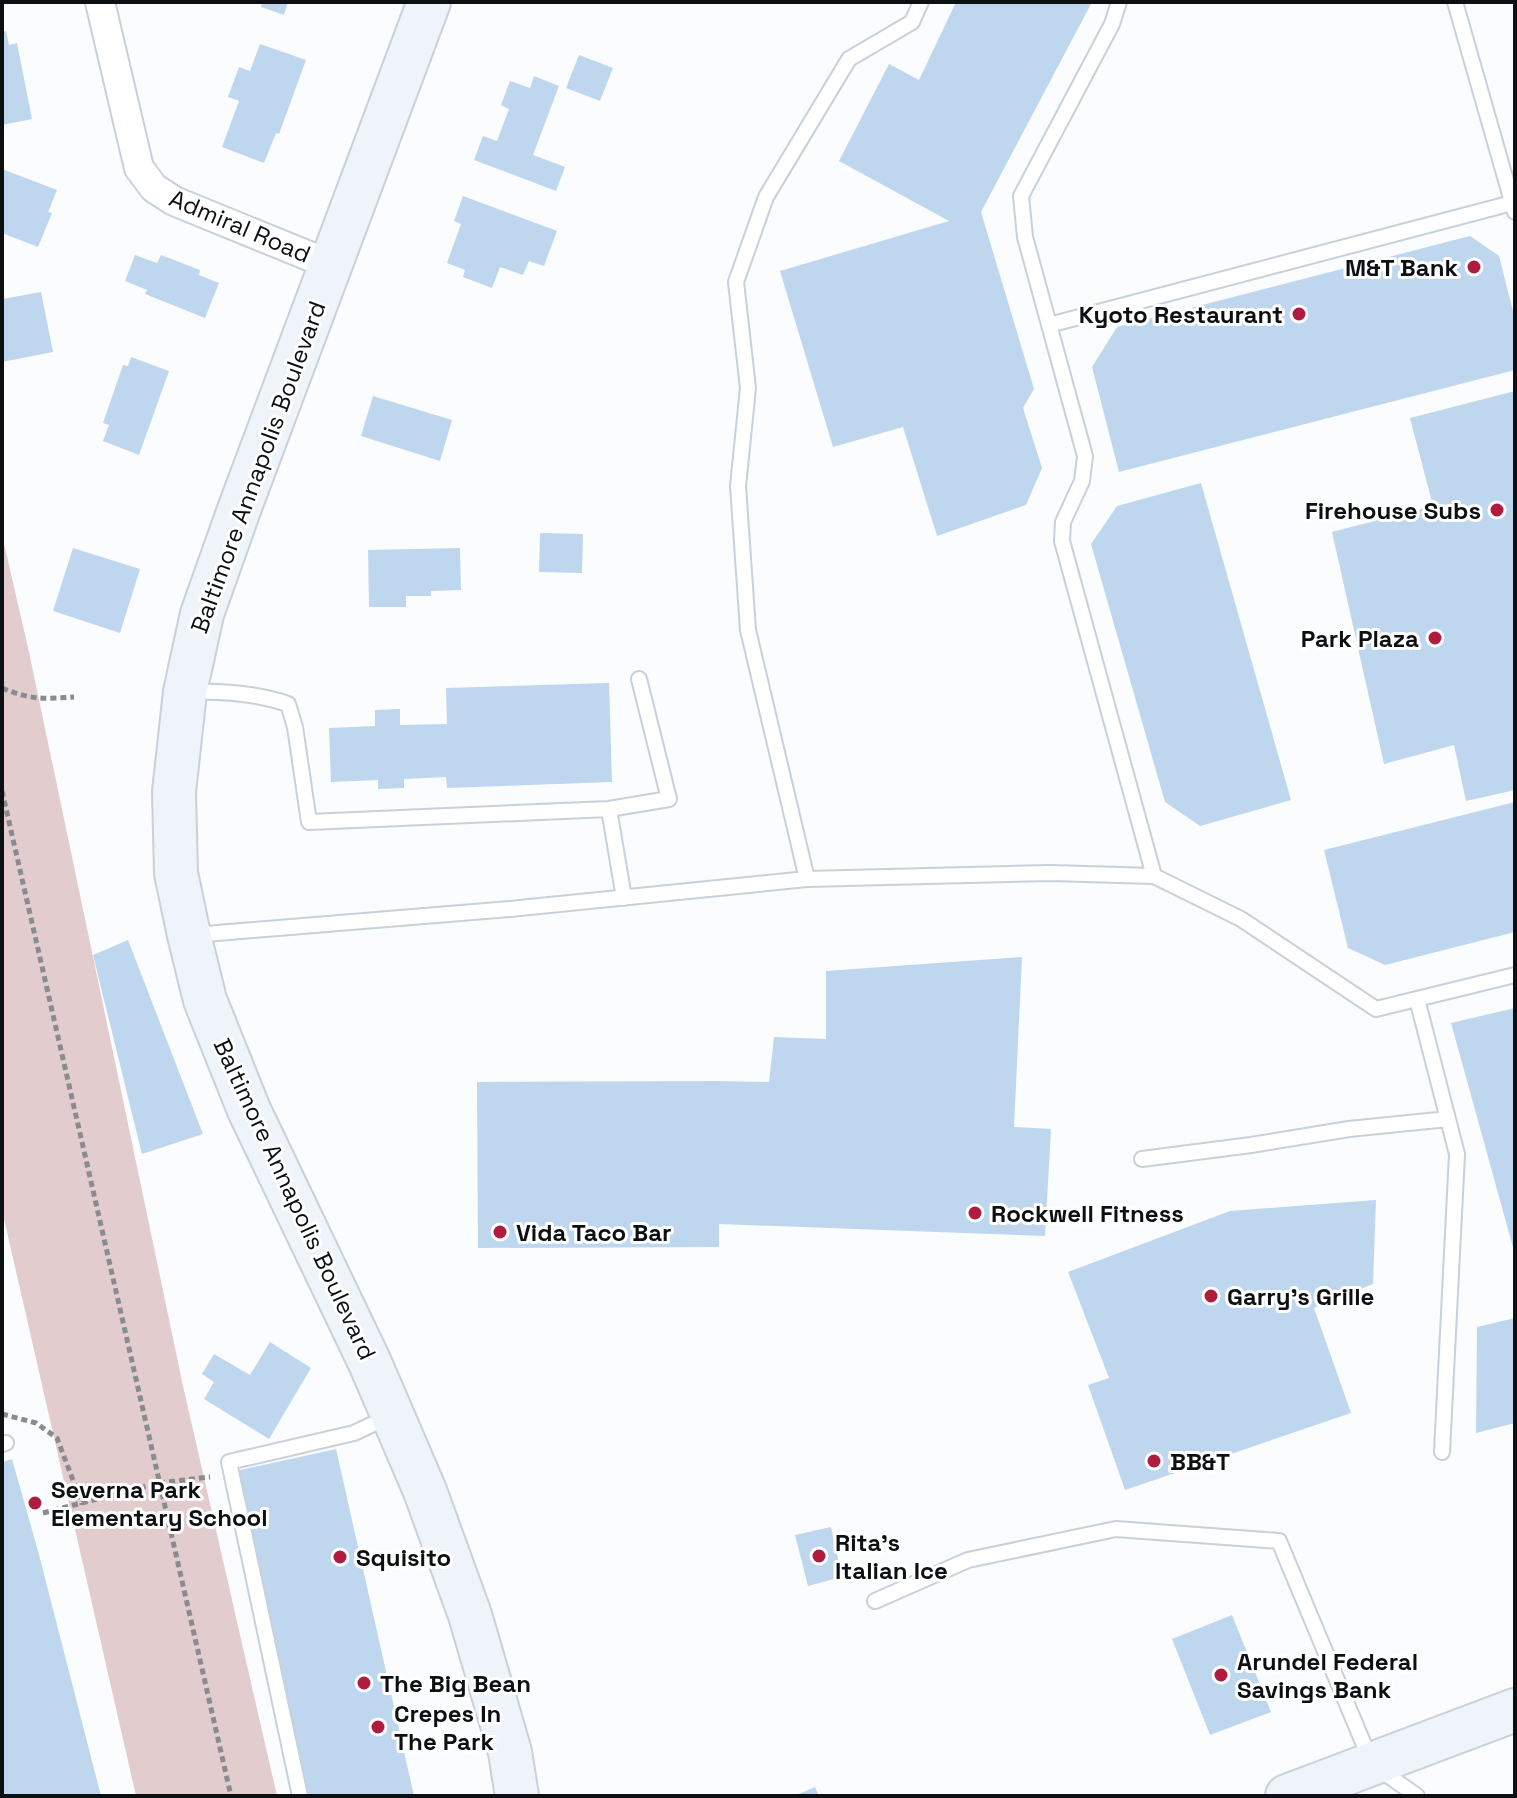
<svg xmlns="http://www.w3.org/2000/svg" width="1517" height="1798" font-family="'Space Grotesk',sans-serif">
<rect width="100%" height="100%" fill="#fafcfd"/>
<!-- green -->
<path fill="#e3cccd" d="M2,535L29,652L183,1386L277,1796H136L2,1210Z"/>
<!-- building -->
<path fill="#bfd7ee" d="M262,2H288L284,15L261,7Z
M956,2H1092L981,212L1034,389L1023,408L1042,468L1026,505L937,536L903,427L833,447L780,271L949,221L839,161L889,64L919,80Z
M6,31L9,45L17,43L32,119L2,125V32Z
M260,44L306,60L279,134L276,133L264,163L222,147L239,101L228,97L239,67L250,71Z
M579,55L613,68L600,101L566,88Z
M534,76L559,86L533,155L565,167L556,191L474,160L483,136L497,141L509,109L501,105L510,81L530,88Z
M2,169L57,190L48,212L52,213L38,247L2,233Z
M463,196L557,231L544,266L529,261L523,275L500,267L492,288L463,277L465,270L447,263L461,224L454,221Z
M1470,236L1499,256L1515,319V370L1119,472L1092,367L1117,327Z
M135,255L157,263L161,255L200,270L199,275L219,283L205,318L145,294L147,290L125,281Z
M41,292L53,352L2,362V299Z
M131,357L169,371L139,455L103,441L109,425L103,423L123,365L128,366Z
M1515,391V790L1466,801L1454,745L1384,764L1332,532L1433,506L1410,418Z
M373,396L452,420L440,461L361,436Z
M1201,483L1291,800L1200,826L1165,802L1091,544L1117,506Z
M540,533L583,534L582,573L539,572Z
M73,548L140,569L120,633L53,611Z
M460,548L461,590L431,591V596H406V607H369L368,550Z
M609,683L612,782L447,788L446,777L404,779V788L378,789V780L331,782L329,728L375,726V710L400,709V725L447,724L446,688Z
M1515,802V932L1385,965L1348,948L1324,850Z
M128,940L203,1134L142,1154L93,955Z
M1022,957L1014,1127L1051,1129L1045,1236L719,1224V1247L478,1248L477,1082L718,1081L769,1082L774,1037L826,1039V971Z
M1515,1008V1251H1514L1451,1023Z
M1376,1200L1373,1284L1314,1308L1351,1413L1125,1490L1088,1385L1109,1378L1068,1272L1230,1211Z
M1515,1318V1423L1476,1433L1477,1327Z
M270,1342L311,1368L269,1439L204,1399L214,1382L202,1374L214,1354L250,1375Z
M336,1449L414,1796H309L236,1471Z
M12,1459L38,1551L101,1796H2V1462Z
M831,1527L842,1577L808,1586L795,1535Z
M1232,1615L1271,1712L1210,1735L1172,1639Z
M815,1787L819,1796H794Z"/>
<g fill="none" stroke-linecap="round" stroke-linejoin="round">
<defs>
<path id="lane" d="M1119,2L1112,24L1021,196L1025,237L1085,456L1082,481L1063,522L1062,541L1154,876L1241,919L1376,1009L1515,975
M1455,2L1515,212
M1049,325L1512,203
M190,692C224,691 256,693 288,704L295,727L309,822L609,809
M807,879L748,630L738,486L748,388L736,282L766,197L849,59L912,22L921,2
M624,898L609,809L669,799L639,679
M193,935L510,909L807,879L1051,873L1154,876
M1417,999L1457,1154L1442,1452
M1142,1159L1251,1145L1349,1129L1448,1119
M2,1444L6,1443
M875,1601L968,1560L1116,1529L1279,1541L1372,1764L1417,1796
M300,1796L229,1462L354,1433L388,1417"/>
<path id="street" d="M100,2L139,168L154,188L174,201L331,265"/>
<path id="secondary" d="M429,2L240,507L202,614L185,692L174,792L176,873L189,935L205,1000L249,1110L370,1363L425,1491L470,1615L510,1752L517,1796
M1287,1796L1515,1710"/>
</defs>
<!-- lane casing -->
<use href="#lane" stroke="#c8d1d9" stroke-width="18"/>
<!-- street casing -->
<use href="#street" stroke="#c8d1d9" stroke-width="32"/>
<!-- secondary casing -->
<use href="#secondary" stroke="#c8d1d9" stroke-width="46"/>
<!-- path -->
<path stroke="#898c8e" stroke-width="5" stroke-dasharray="6 4" stroke-linecap="butt" d="M2,688C31,700 43,699 74,697
M2,791L231,1796
M2,1414L36,1423L57,1438L82,1504
M43,1513L159,1483L210,1477"/>
<!-- lane -->
<use href="#lane" stroke="#fff" stroke-width="14"/>
<!-- street -->
<use href="#street" stroke="#fff" stroke-width="28"/>
<!-- secondary -->
<use href="#secondary" stroke="#eef4f9" stroke-width="42"/>
</g>
<!-- markers -->
<g fill="#b01c3f" stroke="#fff" stroke-width="3">
<circle cx="1474" cy="267" r="8"/>
<circle cx="1299" cy="314" r="8"/>
<circle cx="1497" cy="510" r="8"/>
<circle cx="1435" cy="638" r="8"/>
<circle cx="975" cy="1213" r="8"/>
<circle cx="500" cy="1232" r="8"/>
<circle cx="1211" cy="1296" r="8"/>
<circle cx="1154" cy="1461" r="8"/>
<circle cx="35" cy="1503" r="8"/>
<circle cx="819" cy="1556" r="8"/>
<circle cx="340" cy="1557" r="8"/>
<circle cx="1221" cy="1675" r="8"/>
<circle cx="364" cy="1683" r="8"/>
<circle cx="378" cy="1727" r="8"/>
</g>
<g text-anchor="middle" dominant-baseline="central" stroke-width="6" stroke-linejoin="round" paint-order="stroke">
<!-- street labels -->
<g font-size="24" fill="#0d1013" stroke="#fff">
<text transform="translate(240 226) rotate(23)">Admiral Road</text>
<text transform="translate(258 467) rotate(-70)">Baltimore Annapolis Boulevard</text>
<text transform="translate(295 1199) rotate(65)">Baltimore Annapolis Boulevard</text>
</g>
<!-- poi labels -->
<g font-size="24" font-weight="bold" fill="#0d1013" stroke="#fff" text-anchor="start">
<text x="1458" y="267" text-anchor="end">M&amp;T Bank</text>
<text x="1283" y="314" text-anchor="end">Kyoto Restaurant</text>
<text x="1481" y="510" text-anchor="end">Firehouse Subs</text>
<text x="1419" y="638" text-anchor="end">Park Plaza</text>
<text x="991" y="1213">Rockwell Fitness</text>
<text x="516" y="1232">Vida Taco Bar</text>
<text x="1227" y="1296">Garry's Grille</text>
<text x="1170" y="1461">BB&amp;T</text>
<text x="51" y="1489">Severna Park<tspan x="51" dy="28">Elementary School</tspan></text>
<text x="835" y="1542">Rita's<tspan x="835" dy="28">Italian Ice</tspan></text>
<text x="356" y="1557">Squisito</text>
<text x="1237" y="1661">Arundel Federal<tspan x="1237" dy="28">Savings Bank</tspan></text>
<text x="380" y="1683">The Big Bean</text>
<text x="394" y="1713">Crepes In<tspan x="394" dy="28">The Park</tspan></text>
</g>
</g>
<!-- border -->
<rect width="1517" height="1798" fill="none" stroke="#0d1013" stroke-width="8"/>
</svg>
